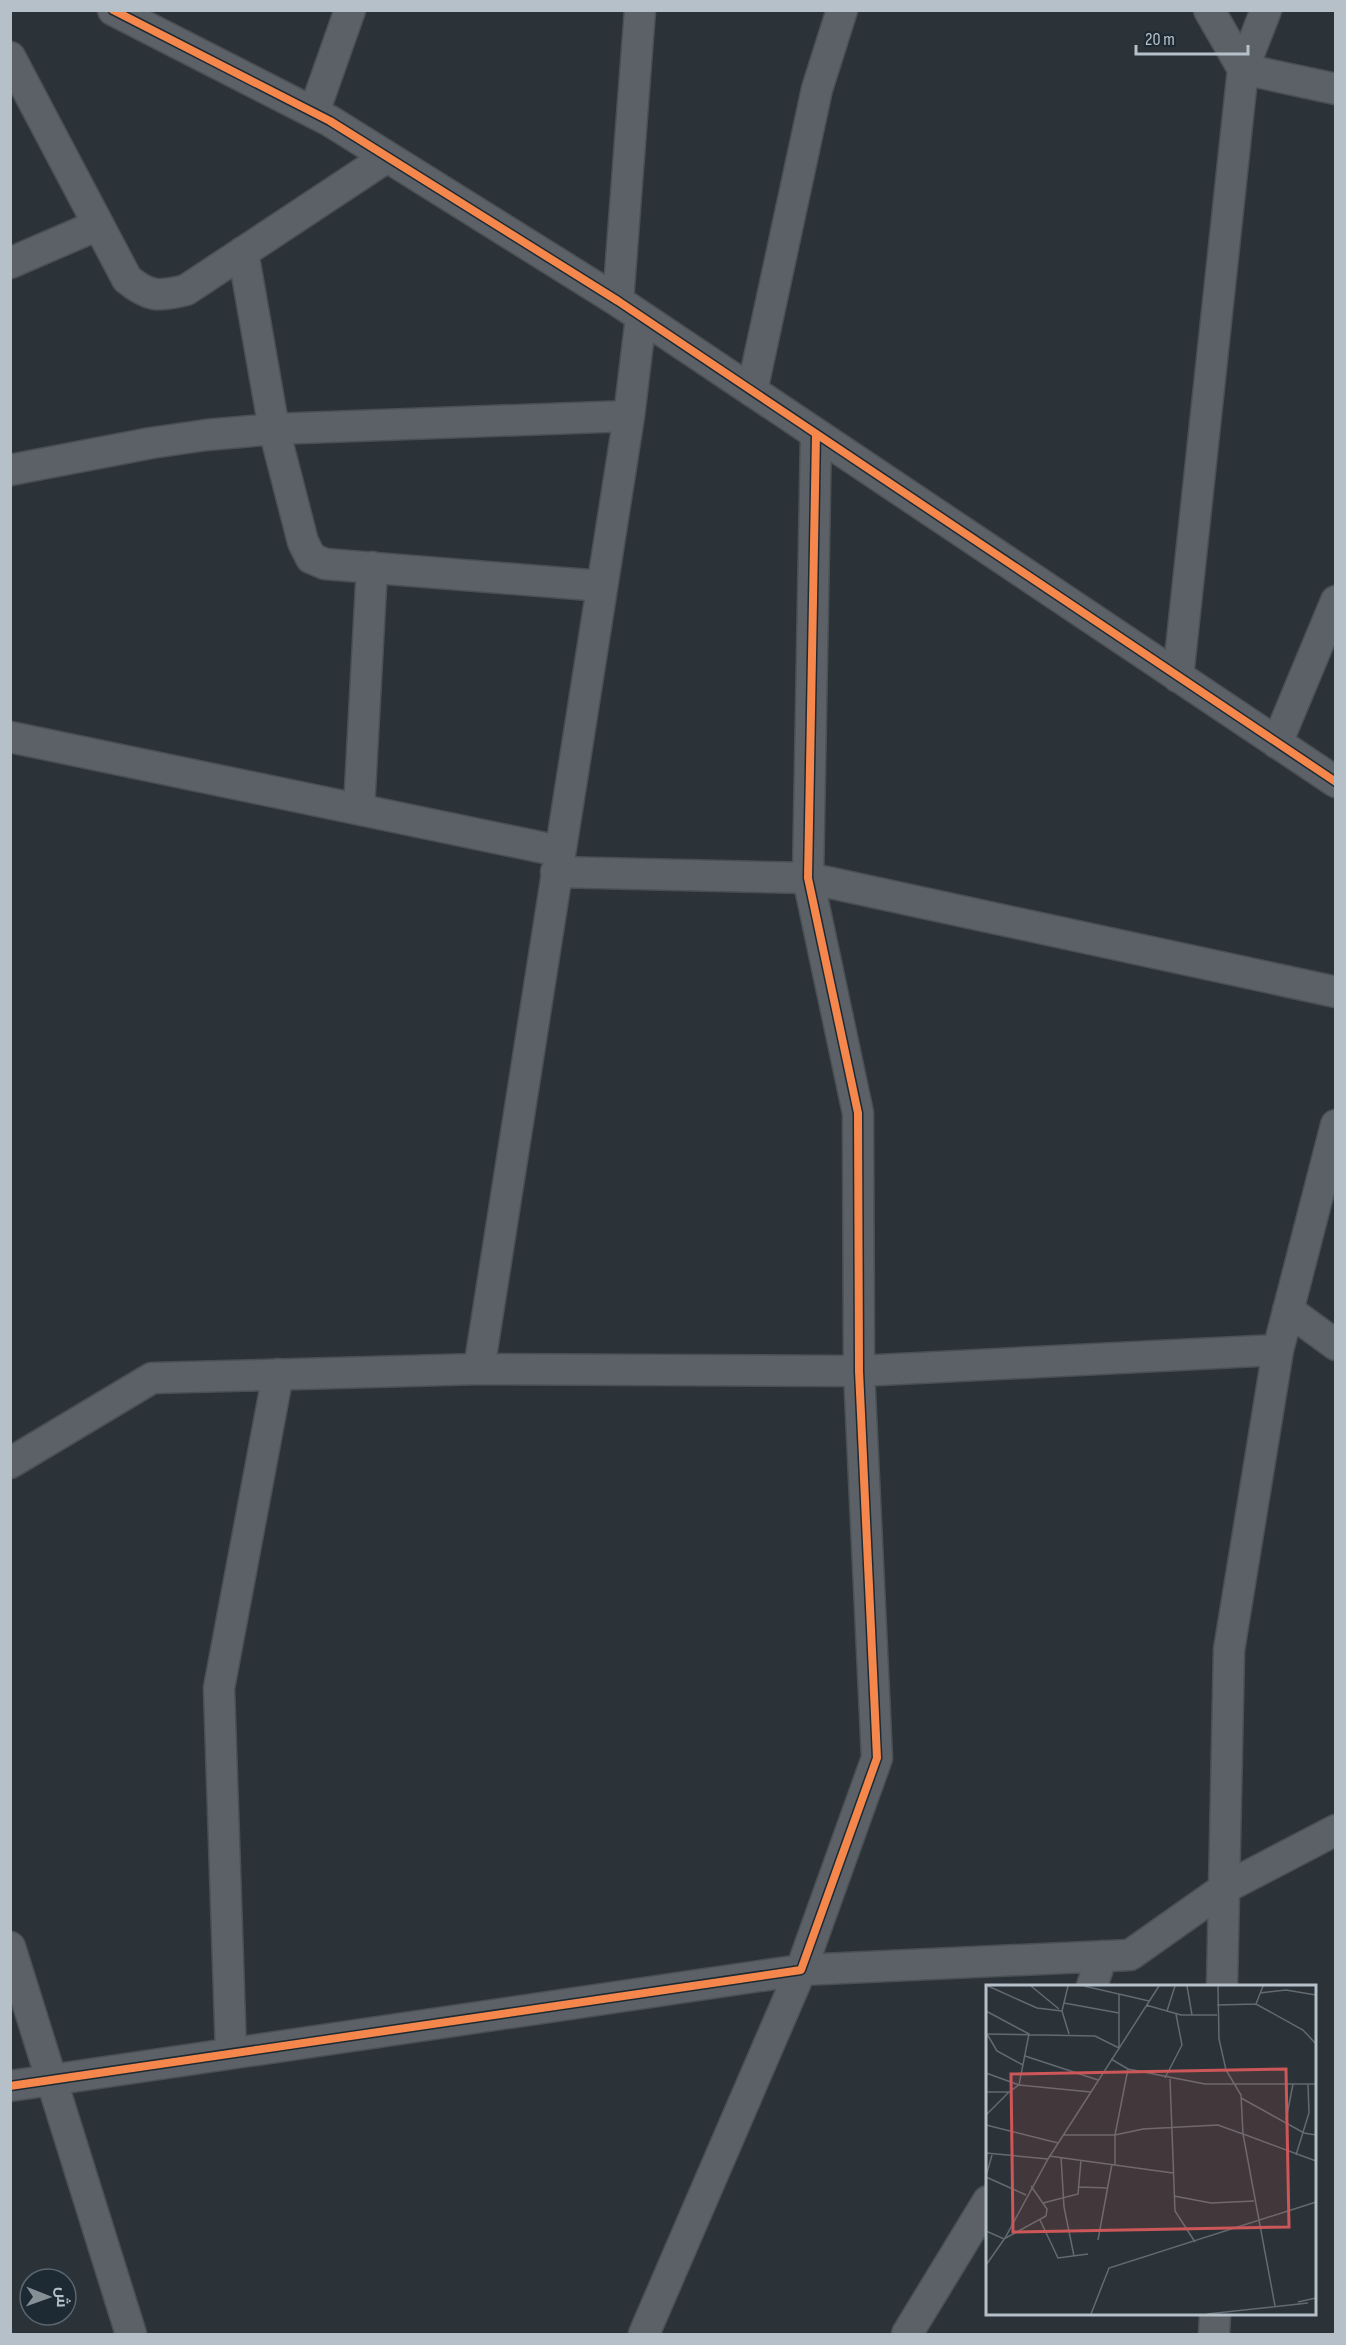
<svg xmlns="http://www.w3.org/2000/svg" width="1346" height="2345" font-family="'Sofia Sans Condensed',Cairo,sans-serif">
<rect width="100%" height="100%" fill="#2b3338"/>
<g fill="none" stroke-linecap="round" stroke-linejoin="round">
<defs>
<path id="minor" d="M113,10L330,121L618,301L1336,782
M1266,10L1243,69L1336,89
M10,57L127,279C149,297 158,297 186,290L387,157
M314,112L350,10
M243,252L274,429L303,542L311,558L325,564L602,586
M10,263L98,225
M618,301L640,10
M752,391L817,89L842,10
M10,470L151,443L206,435L274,429L629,416
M1178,677L1243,69L1209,10
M10,737L559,851
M1277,743L1336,601
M359,809L372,567
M556,872L808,878L1336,992
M1288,1310L1336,1345
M479,1369L629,416L641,317
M10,1463L152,1378L479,1369L859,1371L1278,1350
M10,1947L131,2334
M1092,1986L1102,1956
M1222,1986L1229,1650L1278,1350L1336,1125
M231,2053L219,1688L278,1374
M10,2086L801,1970L877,1758L859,1371L858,1113L808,878L816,434
M644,2334L801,1970L1130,1955L1225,1888L1336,1830
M907,2334L988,2201
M1214,2334L1215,2314"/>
</defs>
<!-- minor casing -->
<use href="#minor" stroke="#494f53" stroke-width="33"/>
<!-- minor -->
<use href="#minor" stroke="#5b6166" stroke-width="30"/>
<defs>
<path id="cycleway" d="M113,10L330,121L618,301L1336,782
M10,2086L801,1970L877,1758L859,1371L858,1113L808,878L816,434"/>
</defs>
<!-- cycleway casing -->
<use href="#cycleway" stroke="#1e2a33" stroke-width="11"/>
<!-- cycleway -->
<use href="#cycleway" stroke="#f5874c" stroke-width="8"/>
</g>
<!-- overview -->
<g transform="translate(986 1985)">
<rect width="330" height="330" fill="#2b3338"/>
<path fill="none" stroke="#626b72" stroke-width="1.5" d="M2,1L51,23L76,26M45,1L73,24M82,1L76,26L83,49M201,1L206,30M232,1L233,54L240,85L255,110L257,149L330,176M274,8L300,5L330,10M133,9L163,16M78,18L133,28M270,19L277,1M160,20L195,30H231M231,20L270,19L317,45L330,59M0,26L43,49L33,100L0,88M181,26L189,1M0,49L109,51L133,63V9L98,1M1,49L11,66L37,80M39,71L112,95M125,74L142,84L219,99H330M179,93L196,60L190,29M184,94L189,226L209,257M0,107H23L33,100L105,107M255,113L318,148L330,150M0,130L23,107M300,135L307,99M0,140L72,158M77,150H129L157,144L232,140L257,149L289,321M0,168L62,174M310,170L323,128L322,99M63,171L187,188M75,172L78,222L88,271M129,180V150L142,84M0,191L6,170M0,192L40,210M93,202L122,203M188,211L225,218L268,216M57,218L92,209L95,175M54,235L72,273L102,269M0,246L18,254L60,231L61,224L45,201M112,255L126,179M0,280L19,253L62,174L173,1M312,317L330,313M105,329L123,283L330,217M221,329L322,318"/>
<path fill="#cc5658" fill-opacity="0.15" stroke="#cc5658" stroke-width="3" d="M300,84L303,242L27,247L25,89Z"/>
<rect width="330" height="330" fill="none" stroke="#b5c0c9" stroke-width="3"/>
</g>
<!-- border -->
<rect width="1346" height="2345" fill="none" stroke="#b5c0c9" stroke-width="24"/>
<!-- north arrow -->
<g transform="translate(48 2297) rotate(91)"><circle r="28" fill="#1e2a33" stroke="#5a666f" stroke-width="1.5"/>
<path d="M0-4.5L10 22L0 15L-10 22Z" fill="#858f96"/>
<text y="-9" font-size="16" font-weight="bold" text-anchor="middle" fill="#b5c0c9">ش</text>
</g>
<!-- scale -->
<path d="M1136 45v9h112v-9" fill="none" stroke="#b5c0c9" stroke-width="3"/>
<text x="1145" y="45" font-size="18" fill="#b5c0c9" stroke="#1e2a33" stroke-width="4.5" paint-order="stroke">20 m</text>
</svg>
